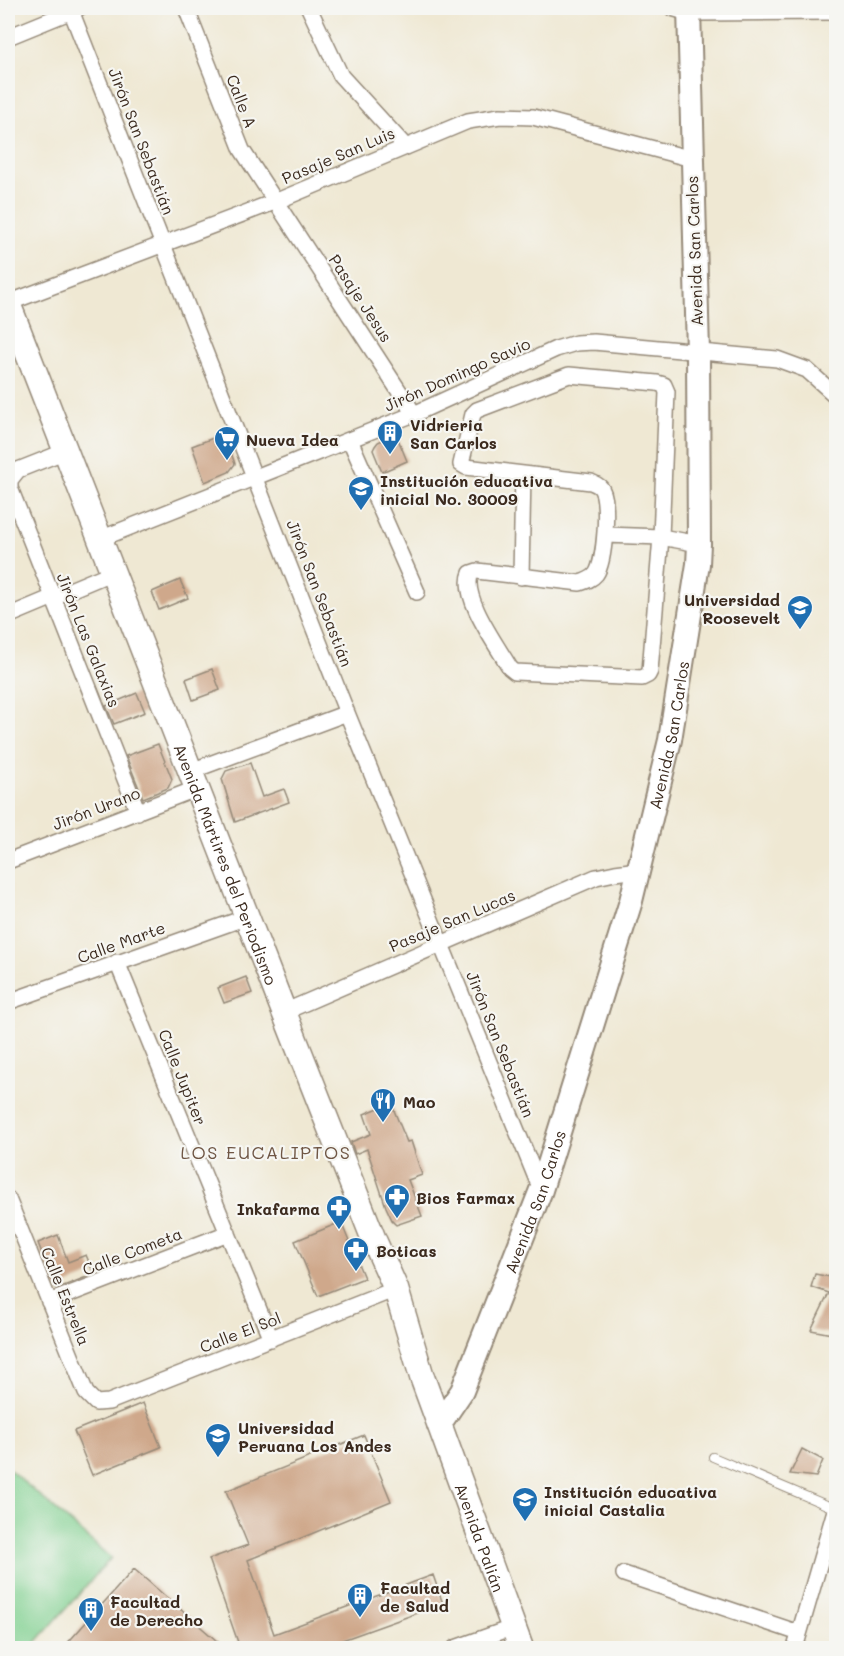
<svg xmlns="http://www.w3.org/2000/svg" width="844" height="1656" font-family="Mali,sans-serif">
<rect width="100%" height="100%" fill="#f6f6f2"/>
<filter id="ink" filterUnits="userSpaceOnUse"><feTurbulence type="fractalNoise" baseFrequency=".0167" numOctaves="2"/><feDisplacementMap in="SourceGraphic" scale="12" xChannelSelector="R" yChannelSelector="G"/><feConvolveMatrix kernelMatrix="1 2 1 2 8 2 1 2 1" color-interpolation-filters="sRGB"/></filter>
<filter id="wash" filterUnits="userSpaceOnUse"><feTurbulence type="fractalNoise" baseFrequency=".008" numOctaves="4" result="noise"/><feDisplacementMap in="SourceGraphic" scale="24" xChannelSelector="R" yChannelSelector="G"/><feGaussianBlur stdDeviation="1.35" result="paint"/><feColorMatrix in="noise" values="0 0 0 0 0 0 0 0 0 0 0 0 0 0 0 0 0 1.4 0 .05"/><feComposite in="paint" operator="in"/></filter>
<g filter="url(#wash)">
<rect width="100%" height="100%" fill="#efe8d3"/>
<!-- green -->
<path fill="#80d090" stroke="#5e7d57" stroke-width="1.5" d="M8,1468L111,1558L31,1648H8Z"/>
<g id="blocks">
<!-- building -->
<path fill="#cfa88b" d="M224,434L235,464L229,472L205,482L192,446Z
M396,434L407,461L382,472L373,450L375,446L378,442Z
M180,580L188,598L159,610L152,592Z
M212,669L220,690L193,700L186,679Z
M137,693L145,712L114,724L106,706Z
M158,744L172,779L168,788L143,798L126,756Z
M250,763L262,797L284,789L289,802L235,822L222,779L226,771Z
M246,977L252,993L224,1003L218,988Z
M391,1103L407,1142L411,1141L422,1175L408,1180L422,1216L396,1225L393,1222L386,1207L367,1149L355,1154L351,1142L371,1134L364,1114Z
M341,1222L364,1278L318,1296L295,1241Z
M58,1235L68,1262L86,1255L94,1274L56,1289L38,1243Z
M815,1274L835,1278L837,1276V1335L811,1330L829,1293L811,1287Z
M143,1403L161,1447L92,1475L74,1431Z
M364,1435L391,1501L248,1560L274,1634L433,1575L443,1604L320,1648H240L209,1559L248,1545L226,1491Z
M802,1449L823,1460L816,1477L790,1474Z
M134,1569L225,1648H63Z"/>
</g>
</g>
<g filter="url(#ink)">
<use href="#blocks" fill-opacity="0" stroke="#958978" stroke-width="1.5"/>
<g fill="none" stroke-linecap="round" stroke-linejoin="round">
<defs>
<path id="service" d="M713,1457L836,1509"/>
<path id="minor" d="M70,8L347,713L541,1190
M186,8L242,150L414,414
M309,8L341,76L406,147
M672,8L689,13L836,12
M8,37L79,8
M8,303L277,201L468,121L500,116L533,117L692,159
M569,375L657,383L664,385L667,392L661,537L650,671L648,675L642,678L515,672L510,668C498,647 460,596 471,573L477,571L580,583C586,581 592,579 596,574C605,561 609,503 602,490C600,485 595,484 591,482L466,467L461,464L473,414L477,410Z
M350,440L417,592
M66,451L18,470L10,480V488L138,812
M606,535L661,537L699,544
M100,539L414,414L556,349L576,343L594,342L777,359L807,370L836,396
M521,577L523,474
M8,616L113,572
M191,771L347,713
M8,861L198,788
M117,962L271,1339
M8,1002L247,917
M284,1012L596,877L615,873L638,870
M8,1199L86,1393L96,1403L109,1402L396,1289
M49,1302L228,1233
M624,1574L799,1633
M455,1648L514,1627
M795,1648L836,1507"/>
<g id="secondary">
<path id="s1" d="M439,1425L462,1391L541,1190L631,901L670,740L698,564L699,544L698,352L689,8"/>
</g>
<g id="primary">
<path id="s2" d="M8,303L284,1012L374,1240L396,1289L422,1377L521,1648"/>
</g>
</defs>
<!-- service casing -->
<use href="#service" stroke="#958978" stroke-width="10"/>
<!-- minor casing -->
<use href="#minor" stroke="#958978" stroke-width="18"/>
<!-- secondary casing -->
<use href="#secondary" stroke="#958978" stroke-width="26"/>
<!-- primary casing -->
<use href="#primary" stroke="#958978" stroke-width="27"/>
<!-- service -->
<use href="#service" stroke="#fff" stroke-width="8"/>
<!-- minor -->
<use href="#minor" stroke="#fff" stroke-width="15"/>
<!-- secondary -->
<use href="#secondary" stroke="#fff" stroke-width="22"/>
<!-- primary -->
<use href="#primary" stroke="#fff" stroke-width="24"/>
</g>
</g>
<!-- icons -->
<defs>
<symbol id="building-pin" viewBox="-11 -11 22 30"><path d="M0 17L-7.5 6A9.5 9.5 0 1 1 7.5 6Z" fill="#1f6fb2" stroke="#f6f6f2"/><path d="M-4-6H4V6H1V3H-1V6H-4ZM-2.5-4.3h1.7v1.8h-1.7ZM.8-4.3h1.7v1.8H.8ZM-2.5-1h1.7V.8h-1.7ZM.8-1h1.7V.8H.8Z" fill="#fff"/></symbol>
<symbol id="supermarket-pin" viewBox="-11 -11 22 30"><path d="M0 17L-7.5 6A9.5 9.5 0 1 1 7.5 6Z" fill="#1f6fb2" stroke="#f6f6f2"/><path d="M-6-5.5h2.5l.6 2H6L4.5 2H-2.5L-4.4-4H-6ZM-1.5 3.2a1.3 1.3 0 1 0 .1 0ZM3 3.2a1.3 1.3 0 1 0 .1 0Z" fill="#fff"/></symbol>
<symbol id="school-pin" viewBox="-11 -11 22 30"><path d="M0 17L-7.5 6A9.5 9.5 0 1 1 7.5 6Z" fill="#1f6fb2" stroke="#f6f6f2"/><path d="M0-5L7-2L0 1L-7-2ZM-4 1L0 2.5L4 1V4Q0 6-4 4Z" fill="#fff"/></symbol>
<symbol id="university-pin" viewBox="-11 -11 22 30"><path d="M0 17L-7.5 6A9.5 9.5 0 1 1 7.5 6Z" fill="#1f6fb2" stroke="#f6f6f2"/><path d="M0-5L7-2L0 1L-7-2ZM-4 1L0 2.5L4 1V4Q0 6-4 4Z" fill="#fff"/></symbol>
<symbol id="restaurant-pin" viewBox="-11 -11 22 30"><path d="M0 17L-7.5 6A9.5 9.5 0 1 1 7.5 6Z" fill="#1f6fb2" stroke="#f6f6f2"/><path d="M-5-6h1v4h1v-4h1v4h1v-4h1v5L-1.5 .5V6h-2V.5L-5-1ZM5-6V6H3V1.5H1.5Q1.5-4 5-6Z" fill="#fff"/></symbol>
<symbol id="pharmacy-pin" viewBox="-11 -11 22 30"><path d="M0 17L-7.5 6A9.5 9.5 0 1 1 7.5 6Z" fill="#1f6fb2" stroke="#f6f6f2"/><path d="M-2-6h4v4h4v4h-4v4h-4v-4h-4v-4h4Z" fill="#fff"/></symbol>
</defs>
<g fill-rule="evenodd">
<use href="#building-pin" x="375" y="418" width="30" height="40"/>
<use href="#supermarket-pin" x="212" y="424" width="30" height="40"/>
<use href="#school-pin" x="346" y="474" width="30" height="40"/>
<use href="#university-pin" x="785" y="593" width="30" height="40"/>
<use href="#restaurant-pin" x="368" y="1086" width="30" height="40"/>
<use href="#pharmacy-pin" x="382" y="1182" width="30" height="40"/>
<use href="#pharmacy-pin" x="324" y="1193" width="30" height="40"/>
<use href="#pharmacy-pin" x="341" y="1235" width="30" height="40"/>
<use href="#university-pin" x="203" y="1421" width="30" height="40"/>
<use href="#school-pin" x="510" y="1485" width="30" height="40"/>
<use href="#building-pin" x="345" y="1581" width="30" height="40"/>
<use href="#building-pin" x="76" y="1595" width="30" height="40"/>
</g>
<g text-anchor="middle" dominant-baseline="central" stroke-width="4.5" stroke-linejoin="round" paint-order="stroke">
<!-- street labels -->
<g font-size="16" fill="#3b2a1e" stroke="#f6f6f2">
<text transform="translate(242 101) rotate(69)">Calle A</text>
<text transform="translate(142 141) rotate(69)">Jirón San Sebastián</text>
<text transform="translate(338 155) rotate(-23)">Pasaje San Luis</text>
<text transform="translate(694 251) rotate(-92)">Avenida San Carlos</text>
<text transform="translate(361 298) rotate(57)">Pasaje Jesus</text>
<text transform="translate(457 374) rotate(-24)">Jirón Domingo Savio</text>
<text transform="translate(320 593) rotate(69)">Jirón San Sebastián</text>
<text transform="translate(89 640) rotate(68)">Jirón Las Galaxias</text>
<text stroke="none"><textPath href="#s1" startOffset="730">Avenida San Carlos</textPath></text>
<text transform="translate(96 808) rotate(-21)">Jirón Urano</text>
<text stroke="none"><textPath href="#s2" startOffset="602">Avenida Mártires del Periodismo</textPath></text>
<text transform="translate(452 920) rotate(-23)">Pasaje San Lucas</text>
<text transform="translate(121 942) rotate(-20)">Calle Marte</text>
<text transform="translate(501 1044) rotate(68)">Jirón San Sebastián</text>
<text transform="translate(183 1077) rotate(68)">Calle Jupiter</text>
<text stroke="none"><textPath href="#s1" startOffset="244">Avenida San Carlos</textPath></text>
<text transform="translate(132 1251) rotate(-21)">Calle Cometa</text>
<text transform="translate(66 1296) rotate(68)">Calle Estrella</text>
<text transform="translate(240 1332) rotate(-21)">Calle El Sol</text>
<text stroke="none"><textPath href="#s2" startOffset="1322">Avenida Palián</textPath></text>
</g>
<!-- poi labels -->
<g font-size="16" font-weight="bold" fill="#3b2a1e" stroke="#f6f6f2" text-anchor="start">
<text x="410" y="424">Vidrieria<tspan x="410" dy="18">San Carlos</tspan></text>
<text x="246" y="439">Nueva Idea</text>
<text x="380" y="480">Institución educativa<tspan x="380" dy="18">inicial No. 30009</tspan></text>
<text x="780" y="599" text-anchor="end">Universidad<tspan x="780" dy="18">Roosevelt</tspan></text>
<text x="403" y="1101">Mao</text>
<text x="416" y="1197">Bios Farmax</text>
<text x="320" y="1208" text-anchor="end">Inkafarma</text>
<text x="376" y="1250">Boticas</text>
<text x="238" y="1427">Universidad<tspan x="238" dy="18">Peruana Los Andes</tspan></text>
<text x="544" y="1491">Institución educativa<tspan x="544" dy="18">inicial Castalia</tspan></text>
<text x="380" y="1587">Facultad<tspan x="380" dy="18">de Salud</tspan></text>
<text x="110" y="1601">Facultad<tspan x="110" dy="18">de Derecho</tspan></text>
</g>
<!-- neighbourhood labels -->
<g font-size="18" letter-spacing="1.5" fill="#6f5644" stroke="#f6f6f2">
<text x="266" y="1152">LOS EUCALIPTOS</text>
</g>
</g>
<!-- margin -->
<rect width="844" height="1656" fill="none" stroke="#f6f6f2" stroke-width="30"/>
</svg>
